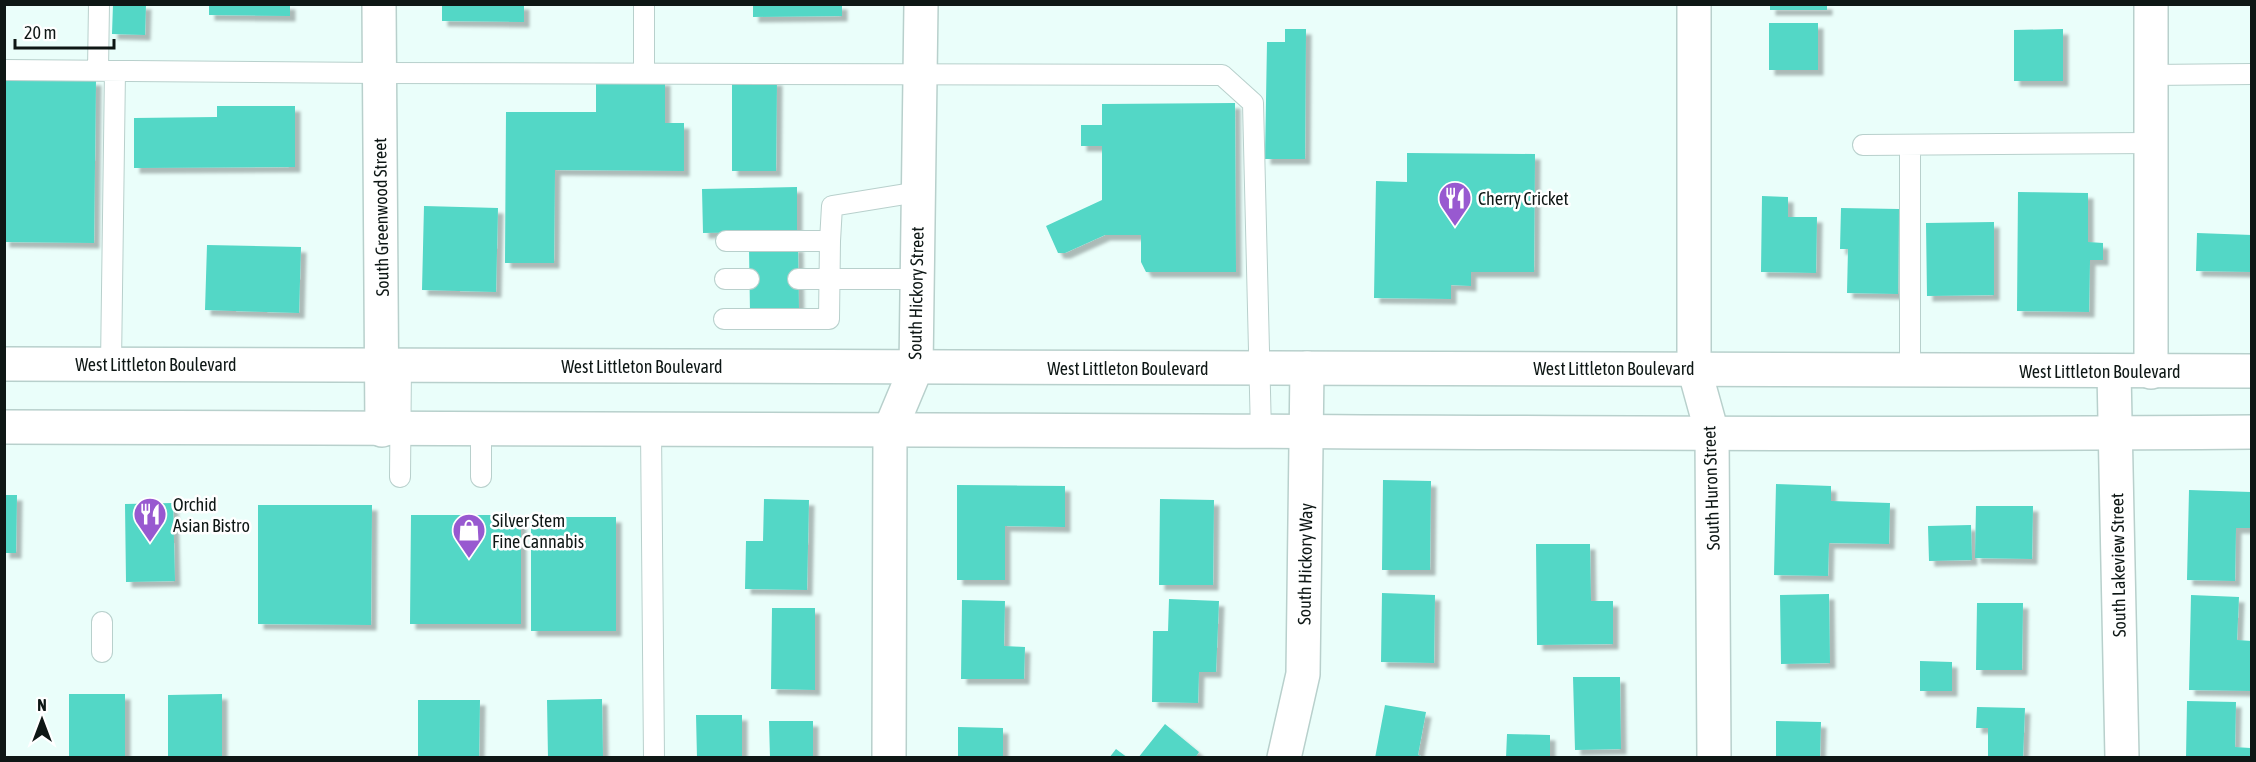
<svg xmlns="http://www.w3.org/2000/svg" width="2256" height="762" font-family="'Asap Condensed',sans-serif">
<defs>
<filter id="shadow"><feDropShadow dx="5.5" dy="5.5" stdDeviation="1.5" flood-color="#0004"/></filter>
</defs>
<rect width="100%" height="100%" fill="#eafefa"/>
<!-- building -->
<path fill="#52d7c6" filter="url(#shadow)" d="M113,4H146L145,35L112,34Z
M209,4H290V16L209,15Z
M442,4H524V22L442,21Z
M753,4H842V16L753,17Z
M1770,4H1827V10H1770Z
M1769,23H1818V70H1769Z
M1285,29H1306L1305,159H1265L1267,42H1285Z
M2063,29V81H2014V30Z
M4,79L96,80L94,243L4,242Z
M596,79L665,80V123H684V171L555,170L554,263H505L506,112H596Z
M732,80H777L776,171H732Z
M1235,103L1236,272H1146L1141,262V235H1105L1065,253H1058L1046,226L1102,200V146H1081V125H1102V104Z
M217,106H295V167L134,168V118L217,117Z
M1407,153L1535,154L1534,272H1471V286L1451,285V299L1374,298L1376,181L1407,182Z
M797,187V231L703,233L702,189Z
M2018,192L2088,193V242L2103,243V260H2090L2089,312L2017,311Z
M1762,196L1788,197V217H1817L1816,273L1761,272Z
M424,206L498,208L496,292L422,290Z
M1841,208L1899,209L1898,294L1847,293L1848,249H1840Z
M1994,222V295L1927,296L1926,223Z
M2197,233L2252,235V272L2196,271Z
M207,245L301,247L299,313L205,310Z
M798,246L799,312L750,313L749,247Z
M1383,480L1431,481L1430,570H1382Z
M1776,484L1831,486V501L1890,503L1889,544L1829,543L1828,576L1774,575Z
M957,485L1065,486V527L1005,526V580H957Z
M2189,490L2251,492L2250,528H2236L2235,581L2187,580Z
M4,495H17L16,553H4Z
M764,499L809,500L807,590L745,589L746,541H763Z
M1160,499L1214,500L1213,585H1159Z
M173,503L175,581L126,582L125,504Z
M258,505H372L371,625L258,624Z
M1976,506H2033L2032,559L1975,558Z
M411,515H521V624H410Z
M531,517H616V631H531Z
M1971,525L1972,560L1929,561L1928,526Z
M1536,544H1590L1591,601H1613V644L1537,645Z
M1382,593L1435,595L1434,663L1381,662Z
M1829,594L1830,663L1781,664L1780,595Z
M2191,595L2239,597L2237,640L2252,641V691L2189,690Z
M1169,599L1219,601L1216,672H1199L1198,703L1152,702L1153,631H1168Z
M962,600L1005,601L1004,646L1025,647L1024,679H961Z
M1977,603H2023L2022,670H1976Z
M772,608H815V690L771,689Z
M1920,661L1952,662V691H1920Z
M1573,677H1620L1621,749L1575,750Z
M69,694H125V758H69Z
M222,694V758H168V695Z
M602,699L603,758H548L547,700Z
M418,700H480L479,758H418Z
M2187,701L2236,702L2235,747L2250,748V758H2186Z
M1385,705L1426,712L1418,755L1427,758H1375Z
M1977,707L2025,708L2023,758H1988V728H1976Z
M696,715H742V758H697Z
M769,721H813V758H770Z
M1776,721L1821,722L1820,758H1776Z
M1165,724L1199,752L1195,758H1138Z
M958,727L1003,728V758H958Z
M1507,734L1550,735V758H1506Z
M1116,749L1128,758H1109Z"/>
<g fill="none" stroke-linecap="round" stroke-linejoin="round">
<defs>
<path id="service" d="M644,4V73
M4,70L379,73L1222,75L1253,103L1261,433
M98,70L99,4
M2151,75L2252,74
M1863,145L2151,143
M1910,145V370
M830,241L832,206L918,192
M725,279H749
M798,279H917
M724,319H829L830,241H726
M111,364L115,71
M481,430V477
M651,430L654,758
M400,477L401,364
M102,622V652"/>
<path id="minor" d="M379,4L382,430
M1694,4V368L1712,433L1714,758
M2114,372L2122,758
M2151,372V4
M889,758L890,430L916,368L921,4
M1284,758L1303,674L1307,368"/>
<path id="secondary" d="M4,364L2252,371
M4,427C313,429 622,429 930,430C1371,431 1811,436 2252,432"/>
</defs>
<!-- service casing -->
<use href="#service" stroke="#b8d0cc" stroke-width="22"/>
<!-- minor casing -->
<use href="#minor" stroke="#b8d0cc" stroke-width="36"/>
<!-- secondary casing -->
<use href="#secondary" stroke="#b8d0cc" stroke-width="36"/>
<!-- service -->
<use href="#service" stroke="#fff" stroke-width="20"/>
<!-- minor -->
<use href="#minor" stroke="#fff" stroke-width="33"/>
<!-- secondary -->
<use href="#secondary" stroke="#fff" stroke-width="33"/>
</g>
<!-- icons -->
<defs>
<symbol id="restaurant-pin" viewBox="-11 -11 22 30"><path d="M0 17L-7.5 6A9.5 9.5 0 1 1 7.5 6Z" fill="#9859d0" stroke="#fff"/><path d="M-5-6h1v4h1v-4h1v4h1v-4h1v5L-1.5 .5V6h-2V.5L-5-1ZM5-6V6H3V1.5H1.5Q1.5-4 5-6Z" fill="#fff"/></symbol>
<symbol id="shop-pin" viewBox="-11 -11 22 30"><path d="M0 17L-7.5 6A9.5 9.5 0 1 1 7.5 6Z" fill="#9859d0" stroke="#fff"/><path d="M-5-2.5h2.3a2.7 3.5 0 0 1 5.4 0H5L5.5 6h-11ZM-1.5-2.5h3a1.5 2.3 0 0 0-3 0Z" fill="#fff"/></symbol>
</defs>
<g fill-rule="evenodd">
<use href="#restaurant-pin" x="1436" y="179" width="38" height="52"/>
<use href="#restaurant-pin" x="131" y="495" width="38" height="52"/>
<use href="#shop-pin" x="450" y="511" width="38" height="52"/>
</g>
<g text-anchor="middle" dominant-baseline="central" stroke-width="5" stroke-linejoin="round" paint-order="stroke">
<!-- poi labels -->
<g font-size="18" fill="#0e1715" stroke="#fff" text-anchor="start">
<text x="1478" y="198">Cherry Cricket</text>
<text x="173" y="504">Orchid<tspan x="173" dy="21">Asian Bistro</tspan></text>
<text x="492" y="520">Silver Stem<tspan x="492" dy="21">Fine Cannabis</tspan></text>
</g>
<!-- street labels -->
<g font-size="18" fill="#0e1715" stroke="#fff">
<text transform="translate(381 217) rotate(-91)">South Greenwood Street</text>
<text transform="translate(916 293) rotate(-89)">South Hickory Street</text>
<text x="156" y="364">West Littleton Boulevard</text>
<text x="642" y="366">West Littleton Boulevard</text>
<text x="1128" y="368">West Littleton Boulevard</text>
<text x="1614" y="368">West Littleton Boulevard</text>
<text x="2100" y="371">West Littleton Boulevard</text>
<text transform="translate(1711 488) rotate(-92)">South Huron Street</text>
<text transform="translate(1305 564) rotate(-89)">South Hickory Way</text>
<text transform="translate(2118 565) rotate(-91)">South Lakeview Street</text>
</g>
</g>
<!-- border -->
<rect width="2256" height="762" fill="none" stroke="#0e1715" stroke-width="12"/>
<!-- north arrow -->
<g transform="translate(42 720)" stroke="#ffffff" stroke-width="4.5" paint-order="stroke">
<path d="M0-4.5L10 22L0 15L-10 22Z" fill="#0e1715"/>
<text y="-9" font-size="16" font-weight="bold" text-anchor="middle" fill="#0e1715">N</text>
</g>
<!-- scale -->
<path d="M15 39v9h99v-9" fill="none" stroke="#0e1715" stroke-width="3"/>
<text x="24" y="39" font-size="18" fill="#0e1715" stroke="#ffffff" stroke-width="4.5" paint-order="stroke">20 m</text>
</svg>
